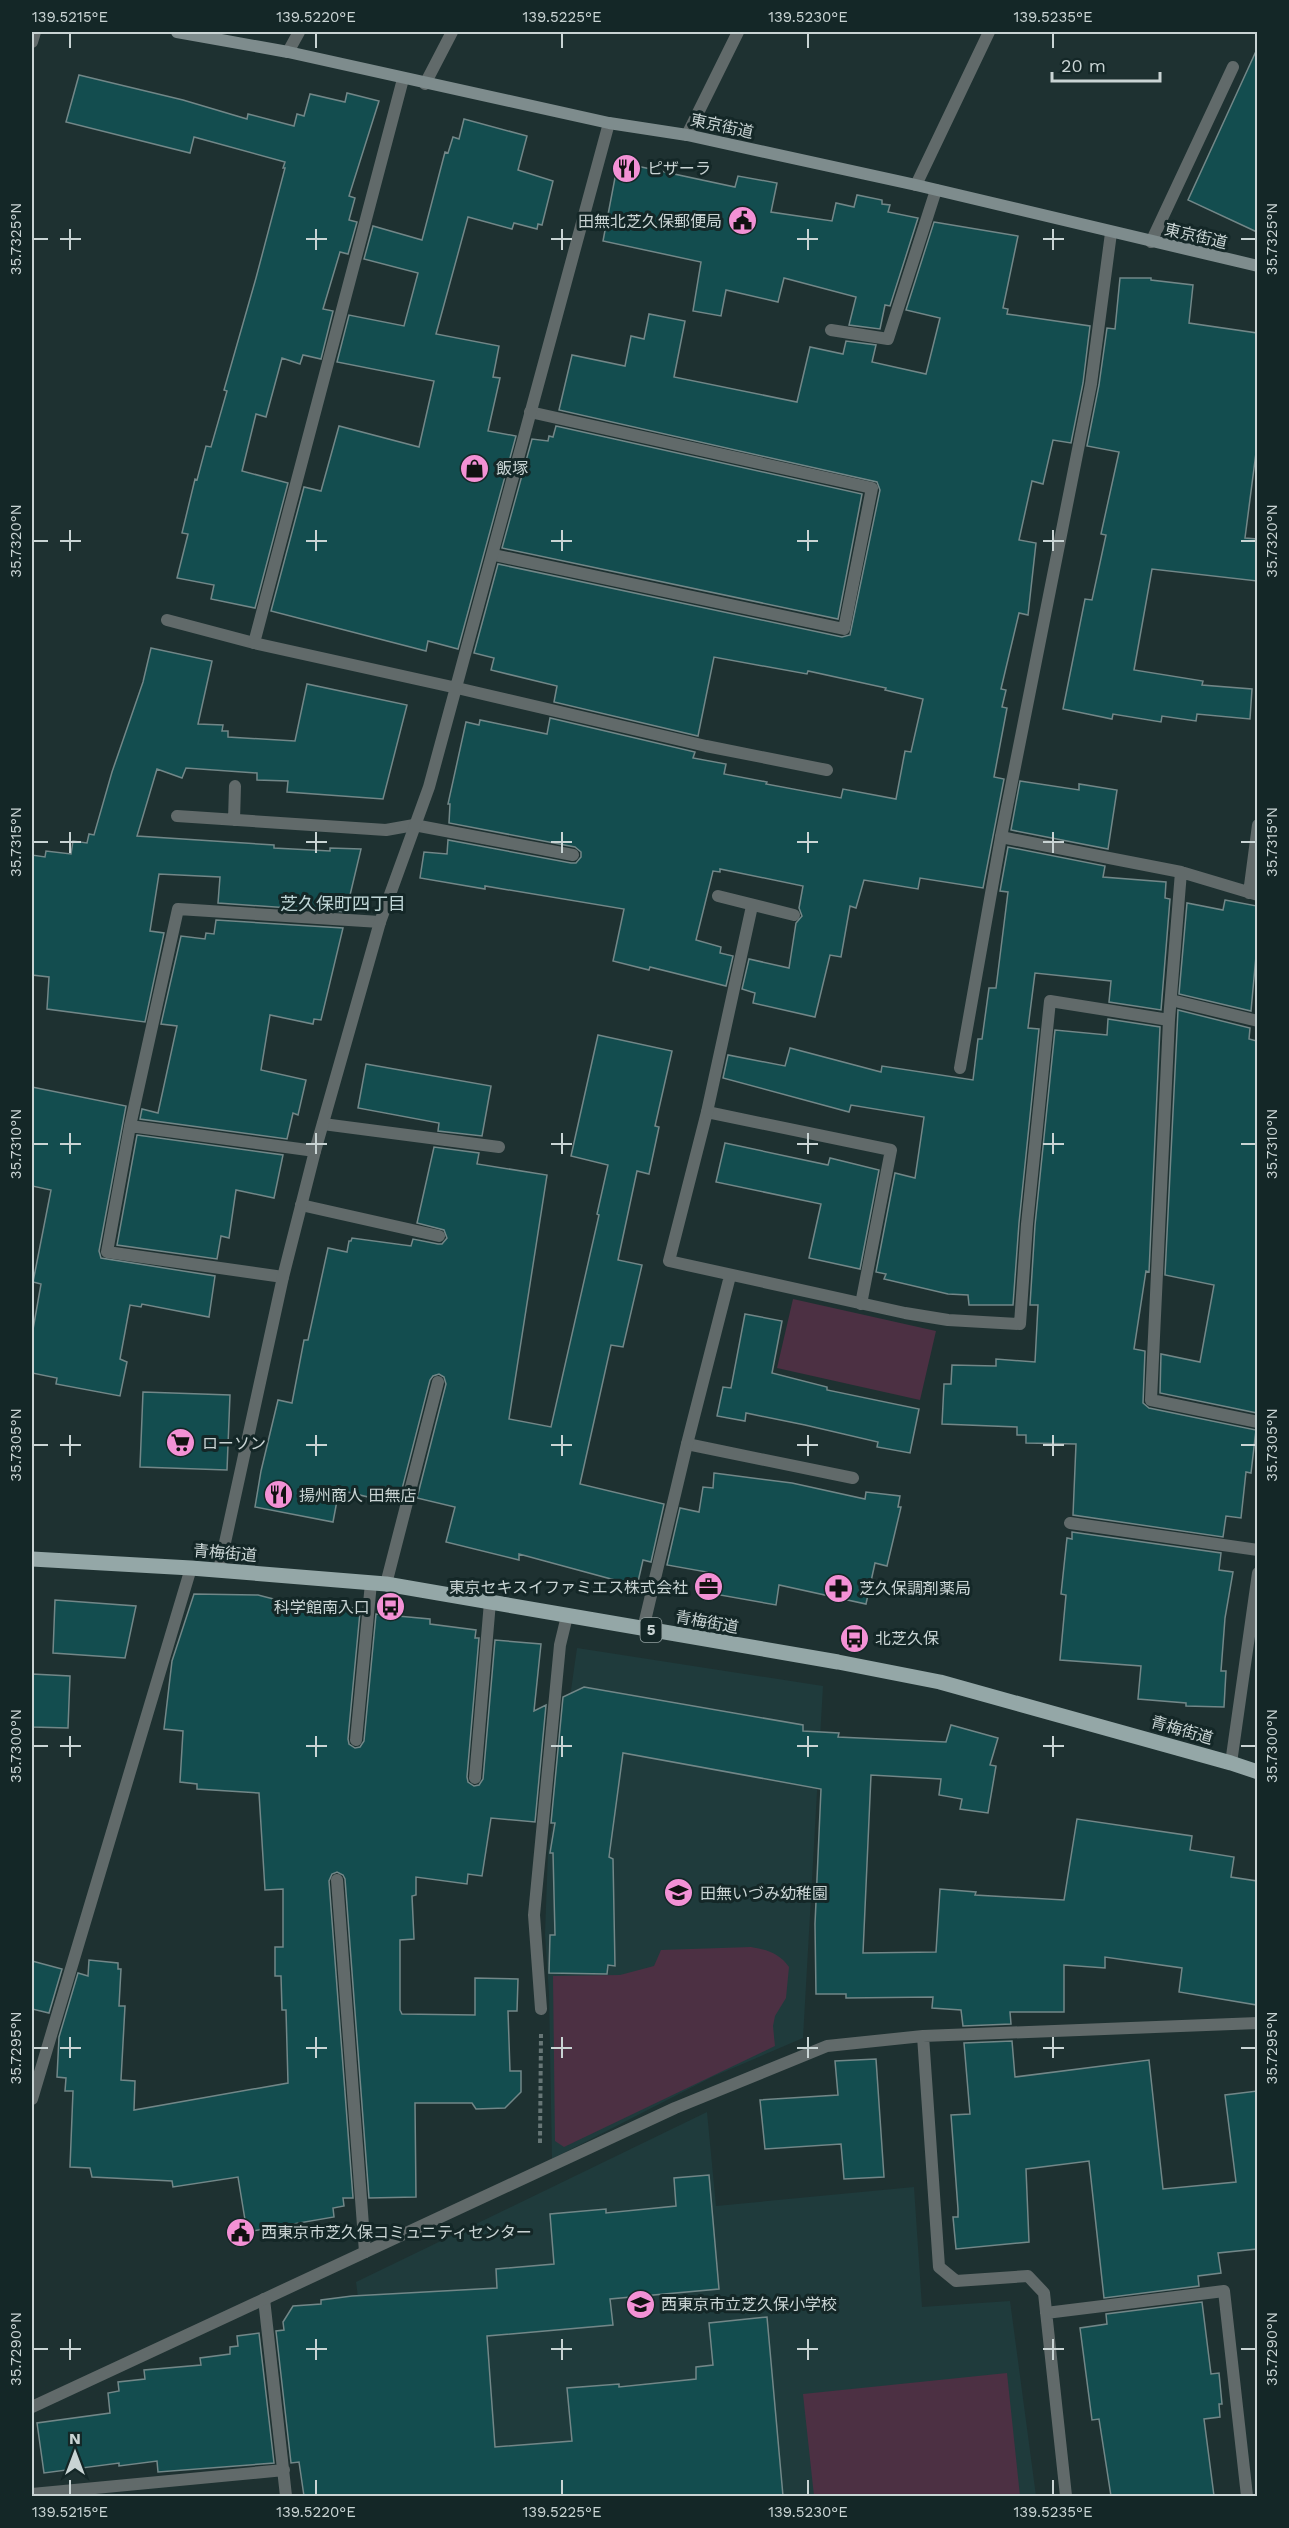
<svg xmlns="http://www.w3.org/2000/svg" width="1289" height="2528" font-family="'Work Sans','Noto Sans JP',sans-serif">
<rect width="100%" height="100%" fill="#1e3131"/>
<!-- built -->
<path fill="#1f3b3c" d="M577,1648L823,1686L803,2038L712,2077L552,2159L549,1994L545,1934L548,1852Z
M707,2112L716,2206L914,2187L922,2307L1010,2301L1036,2496H384L356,2282Z"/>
<!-- green -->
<path fill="#4c3043" d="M793,1299L936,1331L920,1400L777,1368Z
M751,1947C768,1950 779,1953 789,1967L786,1998L775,2016L773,2026L775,2046L564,2147L555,2141L553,1976L620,1975L654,1966L661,1950Z
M1007,2373L1020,2496H814L803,2394Z"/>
<!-- building -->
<path fill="#134d4f" stroke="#728788" stroke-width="1.5" d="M1257,49V232L1188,200Z
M79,75L183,100L247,119L248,114L294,126L297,114L304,116L310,94L345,102L347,93L379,101L349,196L355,198L349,220L357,222L348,254L340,252L323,309L333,311L321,359L303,355L300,364L282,358L266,417L256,414L242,471L288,483L255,608L211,599L214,585L177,578L188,534L182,533L195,479L197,480L206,446L211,447L227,391L224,390L256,278L285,168H283L285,162L194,137L190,153L66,122Z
M464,119L527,136L518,170L553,181L542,225L538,224L537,229L514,223L512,229L468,217L436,334L499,346L493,377L500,378L488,431L516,436L458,649L428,641L426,651L271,611L304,487L321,491L339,426L419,447L434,381L337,362L349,315L404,326L418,273L364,259L373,226L422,240L445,152L448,153L453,137L459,139Z
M618,162L735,187L738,176L777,183L771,212L832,221L836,203L854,207L857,195L882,200V204L890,205L888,212L918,218L890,306L885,305L880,329L849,325L856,297L784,278L778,302L726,290L721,316L693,311L701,262L603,241Z
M934,222L1018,236L1003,308L1008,309L1007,314L1090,326L1083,383L1071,443L1053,440L1043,484L1032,481L1019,540L1036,543L1028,615L1019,613L1001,689L1006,690L1002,707L1007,708L994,777L1004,779L983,888L920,878L918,889L864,880L856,908L850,906L841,957L830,955L815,1017L753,1003L755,993L742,989L749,959L789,968L796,923L802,916L799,908L803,886L720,869V872L713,871L696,940L721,947L720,953L733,956L726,986L650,967L649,970L613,961L624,909L485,886V889L420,878L424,852L447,854L448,840L571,863H576L581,857V852L575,847L449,823L450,804H448L466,722L479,725L480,720L547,734L550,718L695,752L693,758L726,764L724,774L767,782L766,784L841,798L843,789L896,799L905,751L911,752L923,699L885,690L886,688L808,671L807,674L714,657L698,736L554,702L557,686L491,670L494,658L474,653L498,564L842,637L850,635L880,490L877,482L559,410L572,355L625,366L631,336L644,339L649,314L685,321L674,377L797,402L810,347L843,354L846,341L876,345L872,362L926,374L940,318L906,310Z
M1120,278H1151V280L1193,285L1189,323L1257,333V445L1245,538L1257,539V581L1152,569L1134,670L1203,681L1202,685L1252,689L1250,719L1197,714L1196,721L1162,716L1161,722L1113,714L1112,719L1063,709L1085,599L1092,600L1106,535L1101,534L1119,452L1087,446L1099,385L1107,328L1115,329Z
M556,426L862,494L838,619L502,548L532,439L548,441L549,436L553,437Z
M151,648L212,661L198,724L223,725L222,731H228V737L295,741L307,684L407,705L383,799L287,792L288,781L257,780V773L186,768L182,778L157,769L137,836L274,845V848L330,851V848L361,849L346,912L218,903L220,877L159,874L150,931L164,933L145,1022L47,1009L49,977L32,975V855L45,857L46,851L71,854L73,841L87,843L89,834L94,835L112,772L143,682Z
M1020,781L1079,790V784L1117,790L1108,849L1011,830Z
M1008,847L1105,866L1103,877L1166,882L1165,898L1170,899L1161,1010L1109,1002L1111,981L1035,973L1028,1028L1039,1029L1019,1223L1013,1305H969L968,1295L948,1294L884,1279L886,1274L876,1272L895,1173L915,1178L924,1117L851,1105L849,1112L723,1078L728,1055L785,1066L790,1048L881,1072L882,1066L973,1080L978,1039H982L989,988H996L1008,892L1000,891Z
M1225,900L1257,906V945L1251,1011L1179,994L1187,903L1223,910Z
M216,920L343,928L321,1020L314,1019L313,1024L270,1015L261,1070L306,1080L298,1115L293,1113L287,1139L140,1119L142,1109L158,1113L177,1026L161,1024L181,936L205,939L206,933L214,934Z
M1178,1010L1250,1028L1249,1039L1257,1041V1413L1160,1393L1161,1354L1200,1362L1214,1285L1165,1275Z
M1108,1019L1160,1027L1149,1272L1146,1271L1134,1349L1145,1351L1143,1403L1149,1408L1256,1430L1251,1473L1246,1472L1241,1518L1226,1516L1223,1537L1073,1515L1076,1444L1026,1443V1435H1017V1427L942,1424L944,1384H951L952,1365L996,1366V1359L1035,1362L1038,1305H1030L1035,1225L1055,1030L1107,1035Z
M598,1035L672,1051L655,1126L659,1127L649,1174L637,1171L618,1260L642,1265L623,1347L611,1345L580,1484L664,1504L651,1562L643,1560L637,1586L519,1554V1560L446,1542L455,1507L417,1498L446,1384L444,1377L439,1374L433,1376L430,1380L401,1493L396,1492L393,1503L339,1490L333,1522L255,1507L261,1471L278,1400L292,1403L304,1340H308L328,1248L347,1252L349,1241H351L352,1238L411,1246L413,1239L438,1244H442L447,1238L444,1230L417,1223L434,1147L479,1153L477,1164L547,1175L509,1419L551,1427L599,1215L597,1214L608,1165L571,1156Z
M366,1064L491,1086L482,1136L438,1131L439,1123L358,1108Z
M32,1087L126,1106L99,1251L101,1258L215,1276L209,1317L142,1304L141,1307L130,1305L120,1359L127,1362L120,1396L56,1384L57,1378L32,1373V1335L41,1284L33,1282L51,1190L32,1186Z
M137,1135L283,1155L274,1198L236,1190L229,1238L221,1236L217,1259L117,1245Z
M725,1143L828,1165L830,1158L879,1170L860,1269L809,1258L821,1204L716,1182Z
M745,1314L782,1321L772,1373L827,1387V1390L919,1409L910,1453L877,1447L878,1442L805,1425L746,1413L745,1421L717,1416L723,1387L731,1388Z
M143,1392L230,1395L227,1470L140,1467Z
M714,1473L792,1483L865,1499L866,1492L900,1496L898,1507H901L887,1566L875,1563L866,1604L779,1585L776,1605L703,1592L707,1572L667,1565L680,1508L699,1512L703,1487L713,1488Z
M1072,1532L1221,1553L1219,1570L1233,1572L1225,1618L1221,1671H1226L1224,1707L1186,1706V1703L1138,1699L1141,1666L1060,1660L1066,1595L1061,1594L1067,1538L1072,1539Z
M194,1594L258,1595L301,1606L302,1601L321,1606L356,1608V1612H360L348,1739L349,1744L355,1748L360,1747L364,1741L376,1614L430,1619V1624L476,1630L475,1638H479L467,1777L468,1782L474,1786L479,1785L483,1779L495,1640L541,1644L534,1711L546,1705L535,1822L491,1818L482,1876L468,1874L467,1884L416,1877V1895L412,1896L414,1939L400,1940V2010L402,2014L475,2015V1978L518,1979L517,2011H508L510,2071H521V2092L505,2108L476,2109L472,2103H415L416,2197L369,2198L345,1879L343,1875L337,1872L332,1874L329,1881L353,2198H343L344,2206L333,2208L334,2217L247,2232L238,2177L173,2187L172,2181L92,2177L90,2168L70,2167L73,2091H65L66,2078L57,2077L59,2037L78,1973L88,1976L89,1960L118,1963V1969H121L119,2006H125L121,2080L135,2081L134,2110L288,2083L286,2010H282L281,1976H275V1947H283V1889L265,1890L259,1793L197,1789V1784L180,1782L183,1731L164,1729L172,1661Z
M55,1600L136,1606L125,1658L53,1653Z
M32,1674L70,1676L68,1728L32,1727Z
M584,1687L803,1725V1731L839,1733L838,1737L946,1742L951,1725L998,1738L990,1765L996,1766L988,1813L960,1809L962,1799L939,1795L941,1779L871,1775L863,1953L936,1952L940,1889L976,1892L975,1895L1064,1900L1077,1819L1192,1836L1190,1850L1234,1857L1231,1877L1257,1881V2005L1179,1992L1182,1968L1105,1957V1968L1064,1965V2012H1010L1011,2024L963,2026L961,2010L932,2008L933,1997L846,1998V1994H816L815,1924L821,1789L623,1753L609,1857L613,1859L615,1966L608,1965L607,1974L549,1973L550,1935H555L553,1853H550L555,1823H551L563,1697Z
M32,1961L62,1969L49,2013L32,2009Z
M1012,2041L1015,2077L1149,2060L1163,2189L1236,2182L1225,2095L1257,2091V2249L1218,2253L1221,2273L1198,2276L1199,2286L1104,2298L1089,2161L1026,2169L1029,2242L956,2249L953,2217H958V2209L951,2115L970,2114L964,2043Z
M876,2059L884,2177L844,2179L841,2144L765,2149L760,2100L838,2095L835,2061Z
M709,2175L719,2289L610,2299L613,2325L487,2336L495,2447L572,2441L567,2388L619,2384V2387L696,2379V2367L713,2365L709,2323L767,2317L783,2496H304L299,2462L291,2463L276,2331L284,2330L283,2322L293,2306L321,2304V2300L352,2296L497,2288L496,2269L554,2264L550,2214L606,2209V2213L676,2206L674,2178Z
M1202,2302L1211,2374L1219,2373L1222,2404H1219L1220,2417L1204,2419L1214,2496H1111L1099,2419L1092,2420L1080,2328L1107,2324L1106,2314Z
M259,2333L274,2463L158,2472L157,2461L119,2466V2463L44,2473L37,2423L110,2413L108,2393L119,2391L118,2382L145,2379L144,2370L201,2365L200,2358L230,2354V2347L238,2346L237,2336Z"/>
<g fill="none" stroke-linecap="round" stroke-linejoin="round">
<!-- path -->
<path stroke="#677676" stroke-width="4" stroke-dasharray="4.5 3" stroke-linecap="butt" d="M540,2143L541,2034"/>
<!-- lane -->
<path stroke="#616a6a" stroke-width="12" d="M32,42L35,32
M288,52L299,32
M425,84L452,32
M494,555L844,629L872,488L530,412
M167,620L254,643
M457,688L706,746L827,770
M177,816L386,830L414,825L573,855
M234,820L235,786
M1171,1000L1258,1021
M960,1068L1001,837
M707,1112L891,1150L861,1304
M323,1124L499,1147
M130,1126L315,1151
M301,1205L439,1236
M283,1277L107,1252L130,1126L178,909L380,922
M687,1444L853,1478
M1070,1523L1258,1550
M386,1584L438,1382
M356,1740L371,1583
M1231,1763L1258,1573
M475,1778L490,1602
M337,1880L365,2252
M541,2009L534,1915L560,1645L567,1616
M264,2299L286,2496
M32,2494L284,2470"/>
<!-- street -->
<path stroke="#616a6a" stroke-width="12" d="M403,79L254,643L457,688
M687,135L738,32
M916,185L989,32
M1111,233L1091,384L1001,837L1181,872L1258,895
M1151,242L1233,67
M831,330L888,339L936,190
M1181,872L1169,1020L1151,1400L1258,1422
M1249,893L1258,825
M718,896L794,915
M752,906L707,1112L669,1261L905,1313L948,1320L1020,1324L1027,1224L1050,1001L1169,1020
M219,1570L283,1277L315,1151L380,922L429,787L609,123
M643,1629L687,1444L730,1276
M923,2036L939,2267L956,2281L1028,2276L1044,2293L1066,2496
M32,2099L191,1568
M1046,2313L1224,2291L1247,2496
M32,2407L675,2108L827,2046L923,2036L1258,2023"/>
<!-- secondary -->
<path stroke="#7e8c8d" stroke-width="12" d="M177,32L288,52L609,123L687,135L916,185L1258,266"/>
<!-- primary -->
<path stroke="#94a7a7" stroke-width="15" d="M32,1559L191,1568L386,1584L838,1662L940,1682L1231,1763L1258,1772"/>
</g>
<!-- ticks -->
<path fill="none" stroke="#c9d4d4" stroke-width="2" d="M70,33V48M316,33V48M562,33V48M808,33V48M1053,33V48M70,229V250M316,229V250M562,229V250M808,229V250M1053,229V250M33,239H48M60,239H81M306,239H327M551,239H572M797,239H818M1043,239H1064M1241,239H1256M70,530V551M316,530V551M562,530V551M808,530V551M1053,530V551M33,541H48M60,541H81M306,541H327M551,541H572M797,541H818M1043,541H1064M1241,541H1256M70,832V853M316,832V853M562,832V853M808,832V853M1053,832V853M33,842H48M60,842H81M306,842H327M551,842H572M797,842H818M1043,842H1064M1241,842H1256M70,1133V1154M316,1133V1154M562,1133V1154M808,1133V1154M1053,1133V1154M33,1144H48M60,1144H81M306,1144H327M551,1144H572M797,1144H818M1043,1144H1064M1241,1144H1256M70,1435V1456M316,1435V1456M562,1435V1456M808,1435V1456M1053,1435V1456M33,1445H48M60,1445H81M306,1445H327M551,1445H572M797,1445H818M1043,1445H1064M1241,1445H1256M70,1736V1757M316,1736V1757M562,1736V1757M808,1736V1757M1053,1736V1757M33,1746H48M60,1746H81M306,1746H327M551,1746H572M797,1746H818M1043,1746H1064M1241,1746H1256M70,2037V2058M316,2037V2058M562,2037V2058M808,2037V2058M1053,2037V2058M33,2048H48M60,2048H81M306,2048H327M551,2048H572M797,2048H818M1043,2048H1064M1241,2048H1256M70,2339V2360M316,2339V2360M562,2339V2360M808,2339V2360M1053,2339V2360M33,2349H48M60,2349H81M306,2349H327M551,2349H572M797,2349H818M1043,2349H1064M1241,2349H1256M70,2480V2495M316,2480V2495M562,2480V2495M808,2480V2495M1053,2480V2495"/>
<!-- icons -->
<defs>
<symbol id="restaurant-disc" viewBox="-11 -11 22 22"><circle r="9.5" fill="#f391d5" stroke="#142727"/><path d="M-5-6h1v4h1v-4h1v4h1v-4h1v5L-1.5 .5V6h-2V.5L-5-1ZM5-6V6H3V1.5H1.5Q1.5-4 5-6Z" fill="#111"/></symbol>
<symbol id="civic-disc" viewBox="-11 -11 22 22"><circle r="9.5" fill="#f391d5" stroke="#142727"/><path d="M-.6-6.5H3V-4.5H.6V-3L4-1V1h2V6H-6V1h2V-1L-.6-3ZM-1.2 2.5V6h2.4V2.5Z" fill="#111"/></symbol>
<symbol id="shop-disc" viewBox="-11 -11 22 22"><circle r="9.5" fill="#f391d5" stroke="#142727"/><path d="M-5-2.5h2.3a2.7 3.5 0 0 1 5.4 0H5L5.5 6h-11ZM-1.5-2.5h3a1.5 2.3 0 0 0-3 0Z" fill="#111"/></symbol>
<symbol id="supermarket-disc" viewBox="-11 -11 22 22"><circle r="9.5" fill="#f391d5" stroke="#142727"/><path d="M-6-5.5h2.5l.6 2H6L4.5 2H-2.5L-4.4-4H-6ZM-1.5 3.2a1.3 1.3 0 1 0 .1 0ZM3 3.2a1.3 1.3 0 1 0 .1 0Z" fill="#111"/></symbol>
<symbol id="office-disc" viewBox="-11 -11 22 22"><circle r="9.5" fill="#f391d5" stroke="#142727"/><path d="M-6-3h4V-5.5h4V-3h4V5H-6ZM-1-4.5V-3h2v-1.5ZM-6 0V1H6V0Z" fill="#111"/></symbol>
<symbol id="pharmacy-disc" viewBox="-11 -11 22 22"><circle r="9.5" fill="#f391d5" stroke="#142727"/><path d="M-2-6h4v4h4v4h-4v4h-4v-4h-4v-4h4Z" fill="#111"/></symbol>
<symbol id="bus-disc" viewBox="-11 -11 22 22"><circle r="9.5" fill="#f391d5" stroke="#142727"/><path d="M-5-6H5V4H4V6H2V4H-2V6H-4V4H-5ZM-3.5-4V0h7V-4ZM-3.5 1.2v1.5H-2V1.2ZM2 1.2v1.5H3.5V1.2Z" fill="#111"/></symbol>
<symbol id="school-disc" viewBox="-11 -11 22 22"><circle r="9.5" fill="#f391d5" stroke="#142727"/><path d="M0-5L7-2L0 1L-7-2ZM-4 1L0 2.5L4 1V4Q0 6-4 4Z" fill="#111"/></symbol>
</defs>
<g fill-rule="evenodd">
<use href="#restaurant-disc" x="610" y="152" width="33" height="33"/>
<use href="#civic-disc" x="726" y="204" width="33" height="33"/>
<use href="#shop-disc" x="458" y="452" width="33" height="33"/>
<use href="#supermarket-disc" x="164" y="1426" width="33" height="33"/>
<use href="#restaurant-disc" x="262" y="1478" width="33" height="33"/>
<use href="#office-disc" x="692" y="1570" width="33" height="33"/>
<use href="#pharmacy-disc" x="822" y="1572" width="33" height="33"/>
<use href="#bus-disc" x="374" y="1590" width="33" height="33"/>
<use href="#bus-disc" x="838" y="1622" width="33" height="33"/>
<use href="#school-disc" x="662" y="1876" width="33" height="33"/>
<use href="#civic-disc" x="224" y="2216" width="33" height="33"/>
<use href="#school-disc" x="624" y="2288" width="33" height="33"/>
</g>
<g text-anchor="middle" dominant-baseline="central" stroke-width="6" stroke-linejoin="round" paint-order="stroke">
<!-- shield labels -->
<rect fill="#142727" stroke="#93a0a0" stroke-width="1.5" x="640.5" y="1618" width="21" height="24" rx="4.5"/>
<g font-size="15" font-weight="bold" fill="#c9d4d4">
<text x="651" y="1630">5</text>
</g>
<!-- street labels -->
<g font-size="16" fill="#c9d4d4" stroke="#142727">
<text transform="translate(722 126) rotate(12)">東京街道</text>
<text transform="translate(1196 236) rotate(13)">東京街道</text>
<text transform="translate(225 1553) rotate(5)">青梅街道</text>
<text transform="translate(707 1622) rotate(10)">青梅街道</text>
<text transform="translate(1182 1730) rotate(16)">青梅街道</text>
</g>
<!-- poi labels -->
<g font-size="16" fill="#c9d4d4" stroke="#142727" text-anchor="start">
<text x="647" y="168">ピザーラ</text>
<text x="722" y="221" text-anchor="end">田無北芝久保郵便局</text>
<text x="496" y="468">飯塚</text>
<text x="202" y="1443">ローソン</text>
<text x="299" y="1495">揚州商人 田無店</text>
<text x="688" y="1587" text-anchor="end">東京セキスイファミエス株式会社</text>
<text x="859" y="1588">芝久保調剤薬局</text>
<text x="370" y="1607" text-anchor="end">科学館南入口</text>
<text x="875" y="1638">北芝久保</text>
<text x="700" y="1893">田無いづみ幼稚園</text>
<text x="261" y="2232">西東京市芝久保コミュニティセンター</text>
<text x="661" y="2304">西東京市立芝久保小学校</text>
</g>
<!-- neighbourhood labels -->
<g font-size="18" fill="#bfd6d7" stroke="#142727">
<text x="343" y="903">芝久保町四丁目</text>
</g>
</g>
<!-- border -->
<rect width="1289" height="2528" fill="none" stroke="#142727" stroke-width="66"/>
<!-- north arrow -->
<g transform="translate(75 2453)" stroke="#142727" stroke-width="4.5" paint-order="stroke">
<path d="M0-4.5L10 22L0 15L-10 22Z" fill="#c9d4d4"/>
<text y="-9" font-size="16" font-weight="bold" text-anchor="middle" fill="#c9d4d4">N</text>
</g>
<!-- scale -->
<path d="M1052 72v9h108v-9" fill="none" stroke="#c9d4d4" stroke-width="3"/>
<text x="1061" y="72" font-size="18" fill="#c9d4d4" stroke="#142727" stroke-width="4.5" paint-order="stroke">20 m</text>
<rect x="33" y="33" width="1223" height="2462" fill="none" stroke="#c9d4d4" stroke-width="2"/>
<g font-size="15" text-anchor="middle" fill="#c9d4d4">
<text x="70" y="22">139.5215°E</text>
<text x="316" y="22">139.5220°E</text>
<text x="562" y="22">139.5225°E</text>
<text x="808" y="22">139.5230°E</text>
<text x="1053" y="22">139.5235°E</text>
<text transform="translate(16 239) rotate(-90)" y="5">35.7325°N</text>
<text transform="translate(1272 239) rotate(-90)" y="5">35.7325°N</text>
<text transform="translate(16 541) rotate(-90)" y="5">35.7320°N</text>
<text transform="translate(1272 541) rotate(-90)" y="5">35.7320°N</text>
<text transform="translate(16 842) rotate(-90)" y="5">35.7315°N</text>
<text transform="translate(1272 842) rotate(-90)" y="5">35.7315°N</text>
<text transform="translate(16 1144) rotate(-90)" y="5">35.7310°N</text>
<text transform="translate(1272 1144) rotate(-90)" y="5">35.7310°N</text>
<text transform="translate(16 1445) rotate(-90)" y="5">35.7305°N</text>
<text transform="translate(1272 1445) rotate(-90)" y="5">35.7305°N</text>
<text transform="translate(16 1746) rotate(-90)" y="5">35.7300°N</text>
<text transform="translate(1272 1746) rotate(-90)" y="5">35.7300°N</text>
<text transform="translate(16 2048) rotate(-90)" y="5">35.7295°N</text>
<text transform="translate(1272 2048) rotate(-90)" y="5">35.7295°N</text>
<text transform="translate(16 2349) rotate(-90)" y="5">35.7290°N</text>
<text transform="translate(1272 2349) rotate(-90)" y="5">35.7290°N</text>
<text x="70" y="2517">139.5215°E</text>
<text x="316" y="2517">139.5220°E</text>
<text x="562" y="2517">139.5225°E</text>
<text x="808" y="2517">139.5230°E</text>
<text x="1053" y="2517">139.5235°E</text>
</g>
</svg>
